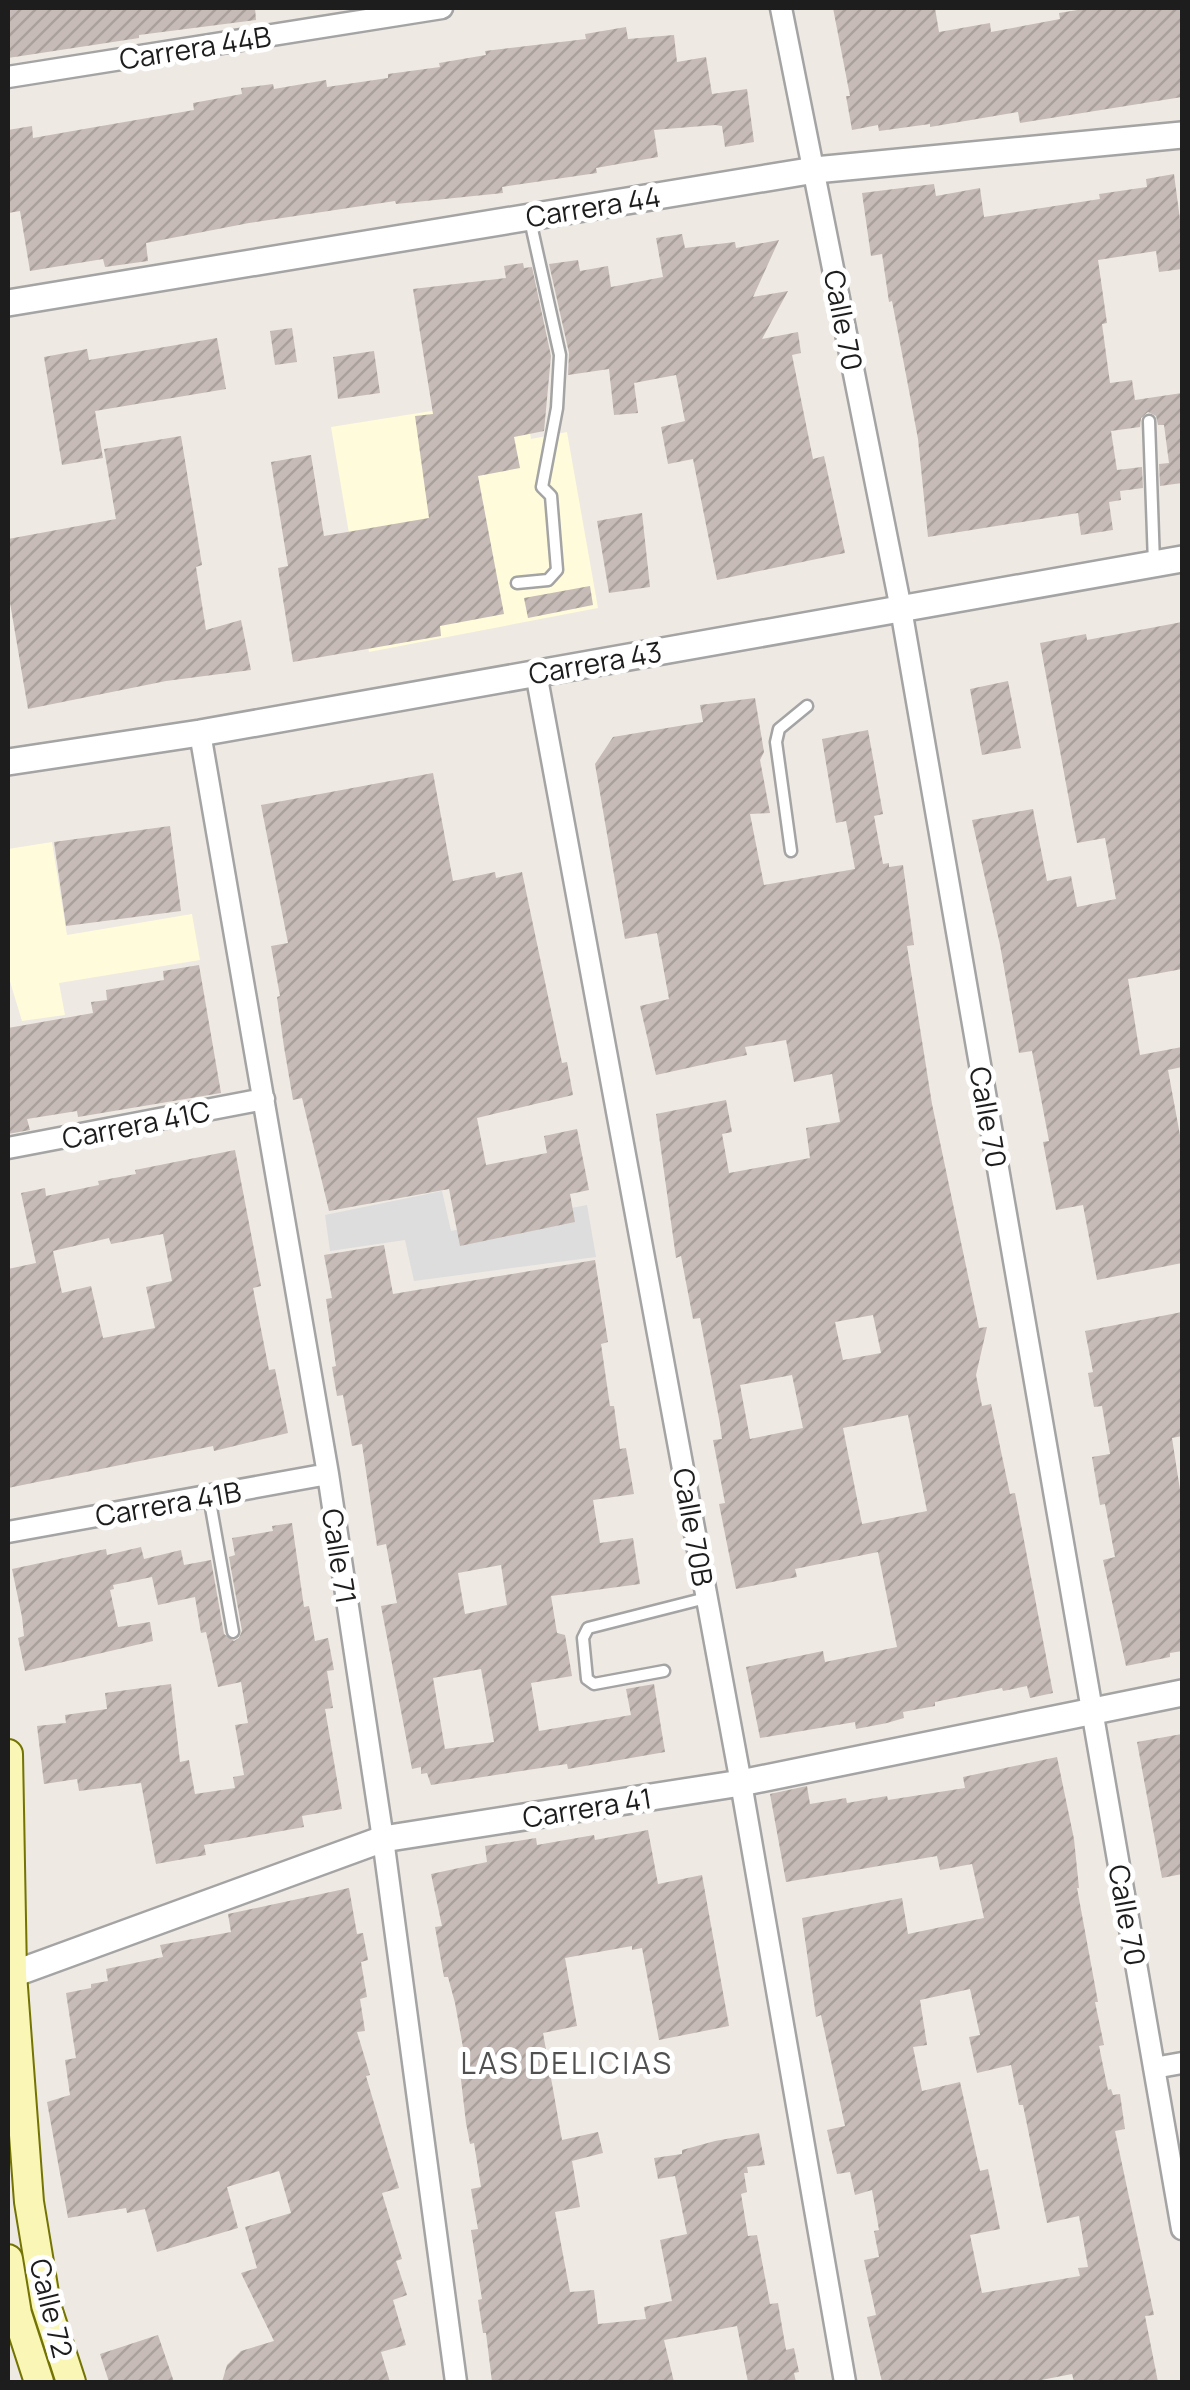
<svg xmlns="http://www.w3.org/2000/svg" width="1190" height="2390" font-family="Manrope,sans-serif">
<defs>
<pattern id="building-hatch" width="6" height="6" patternUnits="userSpaceOnUse" patternTransform="scale(2.5)"><rect width="6" height="6" fill="#c6bbb6"/><path d="M-1 1l2-2M0 6l6-6M5 7l2-2" fill="none" stroke="#aaa09c"/></pattern>
</defs>
<rect width="100%" height="100%" fill="#eee9e3"/>
<!-- education -->
<path fill="#fffbdb" d="M469,405L529,426L531,439L567,432L598,608L369,652L331,427Z
M52,842L67,935L192,914L200,960L59,983L65,1015L22,1021L8,975V849Z"/>
<!-- parking -->
<path fill="#ddd" d="M442,1191L451,1231L587,1205L596,1257L414,1281L405,1240L330,1251L325,1215Z"/>
<!-- building -->
<path fill="url(#building-hatch)" fill-rule="evenodd" d="M8,8H255L256,20L139,35V38L8,58Z
M833,8H935L939,32L990,23L991,32L1060,19L1059,13L1090,8H1182V97L1020,123L1018,112L930,127V124L879,131L878,125L852,130L846,96H850Z
M626,27L628,39L674,35L677,62L706,57L712,94L747,89L754,142L725,147L722,126L715,125L654,130L658,157L596,168L597,173L502,187L503,193L396,204L395,201L249,223L146,243L148,261L105,267L103,259L30,271L20,211L8,213V130L32,126L33,138L84,129L194,110L193,103L242,94L241,88L273,84L274,89L326,80L327,87L388,78V74L440,67L439,63L486,55L485,51L586,39L585,34Z
M1174,174L1182,235V269L1159,272L1156,251L1098,260L1107,323L1102,324L1110,383L1132,380L1135,400L1182,393V483L1160,486L1159,464L1169,463L1164,425H1158L1156,416L1148,412L1141,418L1140,427L1111,431L1117,470L1142,467L1143,488L1120,491L1121,500L1109,502L1113,530L1081,535L1078,513L928,537L918,439L907,380L892,301L889,302L882,254L871,256L862,193L934,184L936,196L980,188L984,217L1100,199L1099,194L1147,187L1146,179Z
M682,234L685,248L735,242L736,248L779,240L753,297L788,291L762,339L798,332L801,353L792,355L813,459L824,456L845,553L717,580L693,459L668,464L661,427L685,421L676,375L634,383L638,413L614,415L609,369L568,375L569,353L549,264L578,260L580,271L608,266L611,287L663,277L656,238Z
M523,263L524,268L532,267L551,356L544,431L514,437L520,468L478,476L504,614L440,626L441,636L293,662L278,568L288,566L271,462L311,455L324,536L429,518L415,416L433,414L413,289L506,278L504,266Z
M292,328L297,362L275,365L270,331Z
M217,338L226,389L95,411L103,458L62,465L44,357L87,349L89,360Z
M374,351L380,393L338,399L333,357Z
M181,436L202,565L196,567L206,630L241,620L251,670L166,681L28,709L8,591V539L116,519L104,449Z
M642,513L650,587L609,593L597,521Z
M590,586L593,605L528,618L524,598Z
M1182,622V969L1128,979L1140,1055L1182,1047V1067L1168,1070L1182,1146V1263L1097,1280L1083,1205L1056,1210L1043,1142L1049,1141L1032,1051L1019,1053L1000,945L972,820L1033,809L1047,881L1071,876L1077,907L1116,899L1105,838L1077,843L1040,643L1086,634L1087,640Z
M1008,681L1021,748L982,755L970,689Z
M755,698L764,752L760,760L770,813L750,814L764,885L855,869L846,821L836,823L822,739L868,730L883,814L874,816L883,864L889,863V867L903,865L914,945L907,946L932,1104L979,1328L987,1327L976,1375L982,1406L991,1404L1010,1494L1015,1493L1053,1693L1030,1698L1027,1686L1003,1691L1002,1688L935,1702V1706L903,1712L904,1718L887,1723L856,1729L855,1722L760,1738L746,1667L823,1651L825,1662L897,1647L878,1552L795,1569L797,1577L736,1589L719,1504L725,1503L713,1440L722,1439L720,1424L700,1318L693,1319L681,1256L676,1258L656,1114L726,1100L732,1132L722,1134L729,1173L810,1158L806,1128L840,1122L832,1074L794,1082L786,1040L745,1047L747,1055L656,1075L640,1006L669,999L657,933L625,939L595,764L613,737L703,722L700,705ZM873,1315L881,1353L843,1360L835,1322ZM792,1375L803,1428L750,1439L740,1385ZM908,1415L927,1511L862,1524L843,1428Z
M433,773L453,881L495,872L496,878L522,872L562,1063L567,1062L573,1095L477,1118L486,1165L547,1153L544,1136L577,1129L589,1190L570,1194L575,1222L460,1246L449,1189L329,1211L302,1098L293,1100L284,1047L277,997L280,996L271,946L288,943L261,805Z
M170,826L181,911L66,926L54,842Z
M199,965L221,1093L78,1117L77,1111L27,1119L30,1130L8,1134V1028L93,1013L91,1002L107,1000L106,990L164,980L163,971Z
M235,1150L261,1286L253,1288L269,1370L275,1369L288,1433L214,1451L213,1446L8,1488V1269L36,1263L21,1193L45,1188L46,1196L99,1185L98,1181L136,1174L135,1170ZM163,1234L172,1281L146,1287L155,1328L103,1338L91,1286L62,1293L53,1251L109,1238L111,1244Z
M384,1245L393,1294L595,1260L608,1342L601,1344L610,1406H614L620,1449L626,1448L634,1494L593,1500L600,1543L633,1538L640,1584L551,1596L557,1633L565,1635L572,1676L531,1683L539,1731L631,1715L626,1689L654,1684L665,1752L568,1769L567,1764L431,1785L427,1773L421,1774V1767L412,1769L381,1606L397,1603L386,1544L377,1546L362,1444L352,1446L343,1395L337,1396L332,1367L336,1366L326,1299L332,1298L324,1255ZM501,1565L507,1605L465,1614L458,1573ZM481,1669L494,1742L445,1749L433,1678Z
M1182,1312V1436L1172,1438L1182,1503V1651L1170,1653V1657L1126,1666L1103,1560L1115,1557L1105,1504L1100,1505L1092,1457L1110,1454L1102,1406L1094,1407L1088,1373L1093,1372L1085,1331Z
M292,1523L304,1607L309,1606L315,1641L328,1638L334,1670L327,1671L333,1708L325,1709L342,1809L302,1816L304,1827L204,1845L206,1855L156,1864L141,1783L79,1791L77,1779L44,1784L37,1726L66,1723L65,1715L107,1709L105,1693L171,1684L180,1762L189,1760L195,1794L235,1788L233,1777L244,1775L235,1725L248,1723L241,1682L218,1687L206,1632L201,1633L195,1597L158,1605L152,1577L113,1585L114,1589L110,1590L118,1627L150,1622L153,1641L25,1671L18,1638L24,1636L22,1617L12,1569L106,1549L107,1555L141,1547L144,1559L181,1550L184,1565L211,1560L224,1634L234,1641L239,1638L242,1631L229,1557L235,1555L232,1538L273,1531L272,1526Z
M1182,1734V1874L1162,1878L1137,1742Z
M1057,1757L1074,1839L1079,1888H1077L1098,2002H1095L1104,2045L1099,2046L1108,2090L1111,2089L1113,2095L1120,2094L1125,2129L1115,2131L1154,2315L1145,2316L1158,2382H1074L1072,2374L1031,2382H882L867,2317L876,2315L864,2260L879,2257L874,2231L879,2230L872,2190L855,2195L850,2172L837,2174L827,2130L845,2126L821,2015L816,2017L802,1918L902,1898L908,1934L984,1918L972,1864L940,1870L937,1856L786,1882L770,1794L807,1786L810,1804L846,1798L847,1803L887,1796L888,1800L965,1788L963,1777ZM970,1989L980,2035L969,2037L977,2073L1011,2065L1019,2105H1023L1047,2223L1079,2216L1088,2267L1078,2268L1080,2276L982,2293L970,2235L1000,2229L988,2169L980,2171L960,2082L922,2091L913,2047L927,2045L920,2000Z
M648,1830L658,1884L702,1875L729,2026L659,2040L642,1948L632,1950V1946L565,1958L577,2026L543,2033L562,2140L598,2132L603,2153L572,2161L580,2207L555,2212L570,2292L594,2290L598,2324L646,2319L644,2307L672,2301L660,2240L687,2234L675,2176L658,2179L654,2158L682,2154V2150L715,2141L759,2133L765,2165L747,2167L748,2173H744L747,2192L741,2194L748,2236L757,2235L770,2304L778,2303L786,2350L794,2348L799,2372L794,2373L796,2382H748L737,2326L664,2340L674,2382H492L486,2333H483L478,2300L482,2299L471,2230L478,2229L471,2189L481,2187L474,2143L470,2144L466,2123L458,2054L464,2053L455,2003L448,1977H444L435,1927L442,1926L431,1874L487,1862L485,1846L536,1838L537,1845L594,1835L595,1840Z
M349,1888L357,1934L363,1933L368,1960L361,1962L367,1997L360,1999L365,2031L357,2032L370,2075L366,2076L399,2188L382,2193L402,2259L396,2261L407,2295L393,2300L406,2345L381,2352L390,2382H222L227,2365L241,2351L274,2341L241,2273L257,2268L245,2227L291,2213L279,2171L227,2187L238,2228L157,2252L145,2209L127,2213L126,2208L68,2218L47,2102L70,2095L65,2060L76,2058L66,1993L91,1988V1984L108,1981L106,1969L163,1957L160,1945L231,1932L228,1914Z
M158,2335L174,2382H109L100,2354Z"/>
<g fill="none" stroke-linecap="round" stroke-linejoin="round">
<defs>
<path id="service" d="M1149,421L1154,563
M517,583L548,580L557,570L551,496L542,487L557,408L560,355L530,220
M791,851L776,742L779,729L807,706
M209,1496L233,1632
M664,1671L594,1684L587,1679L583,1638L588,1628L706,1598"/>
<path id="minor" d="M781,8L901,609L1182,2229
M8,77L442,8
M536,673L741,1783L845,2382
M200,733L328,1474L383,1839L456,2382
M8,1148L264,1099
M8,1532L328,1474
M1154,2068L1182,2063"/>
<path id="tertiary" d="M8,303L815,170L1182,135
M8,762L200,733L1182,559
M8,1976L383,1839L741,1783L1182,1693"/>
<path id="secondary" d="M8,1754L12,1974L29,2202L46,2305L71,2382
M8,2259L17,2314L39,2382"/>
</defs>
<!-- service casing -->
<use href="#service" stroke="#a4a4a4" stroke-width="15"/>
<!-- minor casing -->
<use href="#minor" stroke="#a4a4a4" stroke-width="25"/>
<!-- tertiary casing -->
<use href="#tertiary" stroke="#a4a4a4" stroke-width="30"/>
<!-- secondary casing -->
<use href="#secondary" stroke="#737404" stroke-width="32"/>
<!-- service -->
<use href="#service" stroke="#fff" stroke-width="10"/>
<!-- minor -->
<use href="#minor" stroke="#fff" stroke-width="20"/>
<!-- tertiary -->
<use href="#tertiary" stroke="#fff" stroke-width="25"/>
<!-- secondary -->
<use href="#secondary" stroke="#f9f6b6" stroke-width="28"/>
</g>
<g text-anchor="middle" dominant-baseline="central" stroke-width="10" stroke-linejoin="round" paint-order="stroke">
<!-- street labels -->
<g font-size="28" fill="#1d1d1d" stroke="#fff">
<text transform="translate(195 47) rotate(-9)">Carrera 44B</text>
<text transform="translate(593 206) rotate(-9)">Carrera 44</text>
<text transform="translate(844 320) rotate(79)">Calle 70</text>
<text transform="translate(595 662) rotate(-10)">Carrera 43</text>
<text transform="translate(989 1117) rotate(80)">Calle 70</text>
<text transform="translate(136 1124) rotate(-11)">Carrera 41C</text>
<text transform="translate(168 1503) rotate(-10)">Carrera 41B</text>
<text transform="translate(694 1527) rotate(80)">Calle 70B</text>
<text transform="translate(340 1556) rotate(81)">Calle 71</text>
<text transform="translate(587 1807) rotate(-9)">Carrera 41</text>
<text transform="translate(1128 1915) rotate(80)">Calle 70</text>
<text transform="translate(52 2308) rotate(76)">Calle 72</text>
</g>
<!-- neighbourhood labels -->
<g font-size="30" letter-spacing="2.5" fill="#505050" stroke="#fff">
<text x="567" y="2062">LAS DELICIAS</text>
</g>
</g>
<!-- border -->
<rect width="1190" height="2390" fill="none" stroke="#1d1d1d" stroke-width="20"/>
</svg>
